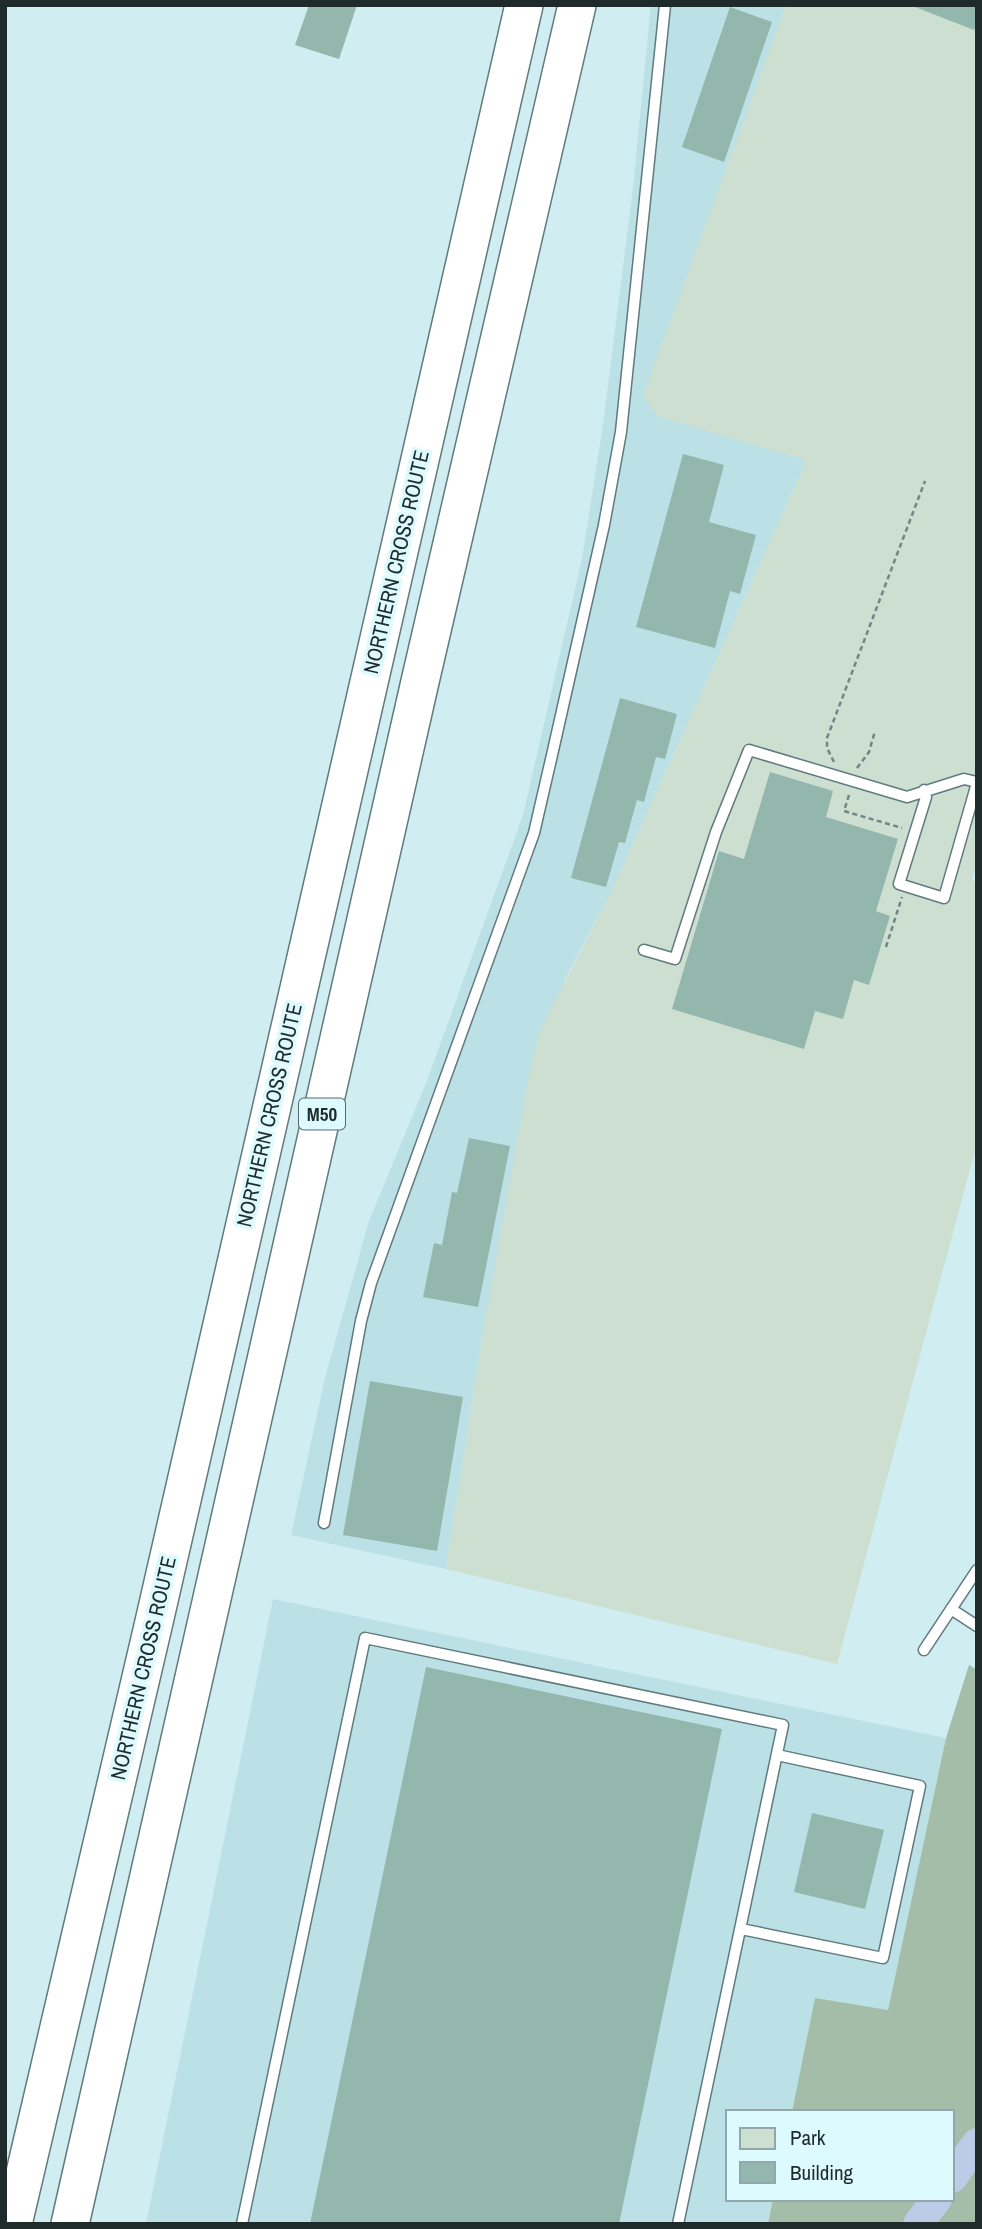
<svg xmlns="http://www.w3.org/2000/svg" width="982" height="2229" font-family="'Archivo Narrow',sans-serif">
<rect width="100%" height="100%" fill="#d0edf1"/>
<!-- built -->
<path fill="#bbe0e5" d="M651,5H786L768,56L802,460L805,464L612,890L565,979L485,1321L446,1569L291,1535L325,1378L369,1221L427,1081L523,815L582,559L603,425L633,188Z
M273,1599L946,1738L888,2010L816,1999L792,2112H728V2199H773L768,2224H146Z"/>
<!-- green -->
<path fill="#cddfd0" d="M786,5H977V864L972,880L977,882V1143L837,1664L446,1569L485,1321L527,1083L539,1032L612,890L805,464L802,459L657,416L643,395Z"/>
<!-- forest -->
<path fill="#a4bda8" d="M969,1665L977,1670V2224H768L773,2199H952V2112H792L815,1998L888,2010L946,1738Z"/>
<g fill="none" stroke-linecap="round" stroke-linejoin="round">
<!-- river -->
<path stroke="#bccbe6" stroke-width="30" d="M952,2178L977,2143
M918,2224L937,2199"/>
</g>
<!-- building -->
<path fill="#93b6ad" d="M309,5H357L339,59L295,45Z
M910,5H977V23L974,30Z
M730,7L772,22L724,162L682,147Z
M683,454L724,465L709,522L756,535L740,594L730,591L715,648L636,627Z
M620,698L677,714L665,759L656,757L644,802L637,800L625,843L619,842L606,887L571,878Z
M770,772L833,791L826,817L898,839L876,911L890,916L869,985L854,980L843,1019L815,1011L804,1049L672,1009L719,851L744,859Z
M469,1138L510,1146L478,1307L423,1297L434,1243L442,1245L452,1192L457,1193Z
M370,1381L463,1397L437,1551L343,1535Z
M426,1667L722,1729L619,2224H310Z
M812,1813L884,1830L865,1909L794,1892Z"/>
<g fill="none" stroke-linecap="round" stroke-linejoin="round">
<defs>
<path id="lane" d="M924,790L926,797L899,884L944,898L977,783
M644,950L675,959L716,832L749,750L907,797L964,779L977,782
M324,1523L361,1321L371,1283L534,833L552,755L604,525L621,432L665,5
M951,1609L977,1626
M924,1650L977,1570
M741,1929L883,1958L920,1786L777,1755
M242,2224L365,1638L783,1725L678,2224"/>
<path id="highway" d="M13,2224L154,1622L524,5
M70,2224L419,686L577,5"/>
</defs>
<!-- lane casing -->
<use href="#lane" stroke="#607a7e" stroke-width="13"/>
<!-- highway casing -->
<use href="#highway" stroke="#607a7e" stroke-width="40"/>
<!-- path -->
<path stroke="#728588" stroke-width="2.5" stroke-dasharray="5 3.5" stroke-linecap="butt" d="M834,762L827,748V738L925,481
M857,768L869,752L875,731
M849,795L844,811L902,828
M886,947L902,897"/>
<!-- lane -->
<use href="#lane" stroke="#fff" stroke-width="10"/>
<!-- highway -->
<use href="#highway" stroke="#fff" stroke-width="37"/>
</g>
<g text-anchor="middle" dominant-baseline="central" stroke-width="7" stroke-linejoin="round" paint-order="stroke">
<!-- shield labels -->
<rect fill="#ddfafe" stroke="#58686a" stroke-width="2" x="299" y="1098.5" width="46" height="31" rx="5"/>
<g font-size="19" font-weight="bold" fill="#1f2a2b">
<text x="322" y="1114">M50</text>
</g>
<!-- street labels -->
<g font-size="21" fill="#1f2a2b" stroke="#ddfafe">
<text transform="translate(396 562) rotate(-77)">NORTHERN CROSS ROUTE</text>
<text transform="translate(269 1115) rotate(-77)">NORTHERN CROSS ROUTE</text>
<text transform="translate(143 1668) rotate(-77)">NORTHERN CROSS ROUTE</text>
</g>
</g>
<!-- border -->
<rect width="982" height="2229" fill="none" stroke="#1f2a2b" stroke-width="14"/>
<!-- legend -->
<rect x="726" y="2110" width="228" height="91" fill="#ddfafe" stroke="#91a7aa" stroke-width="2"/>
<rect x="740" y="2128" width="35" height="21" fill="#cddfd0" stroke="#91a7aa" stroke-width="2"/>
<text x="790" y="2145" font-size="21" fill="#1f2a2b">Park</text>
<rect x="740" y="2162" width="35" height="21" fill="#93b6ad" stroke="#91a7aa" stroke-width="2"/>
<text x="790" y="2180" font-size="21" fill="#1f2a2b">Building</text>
</svg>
